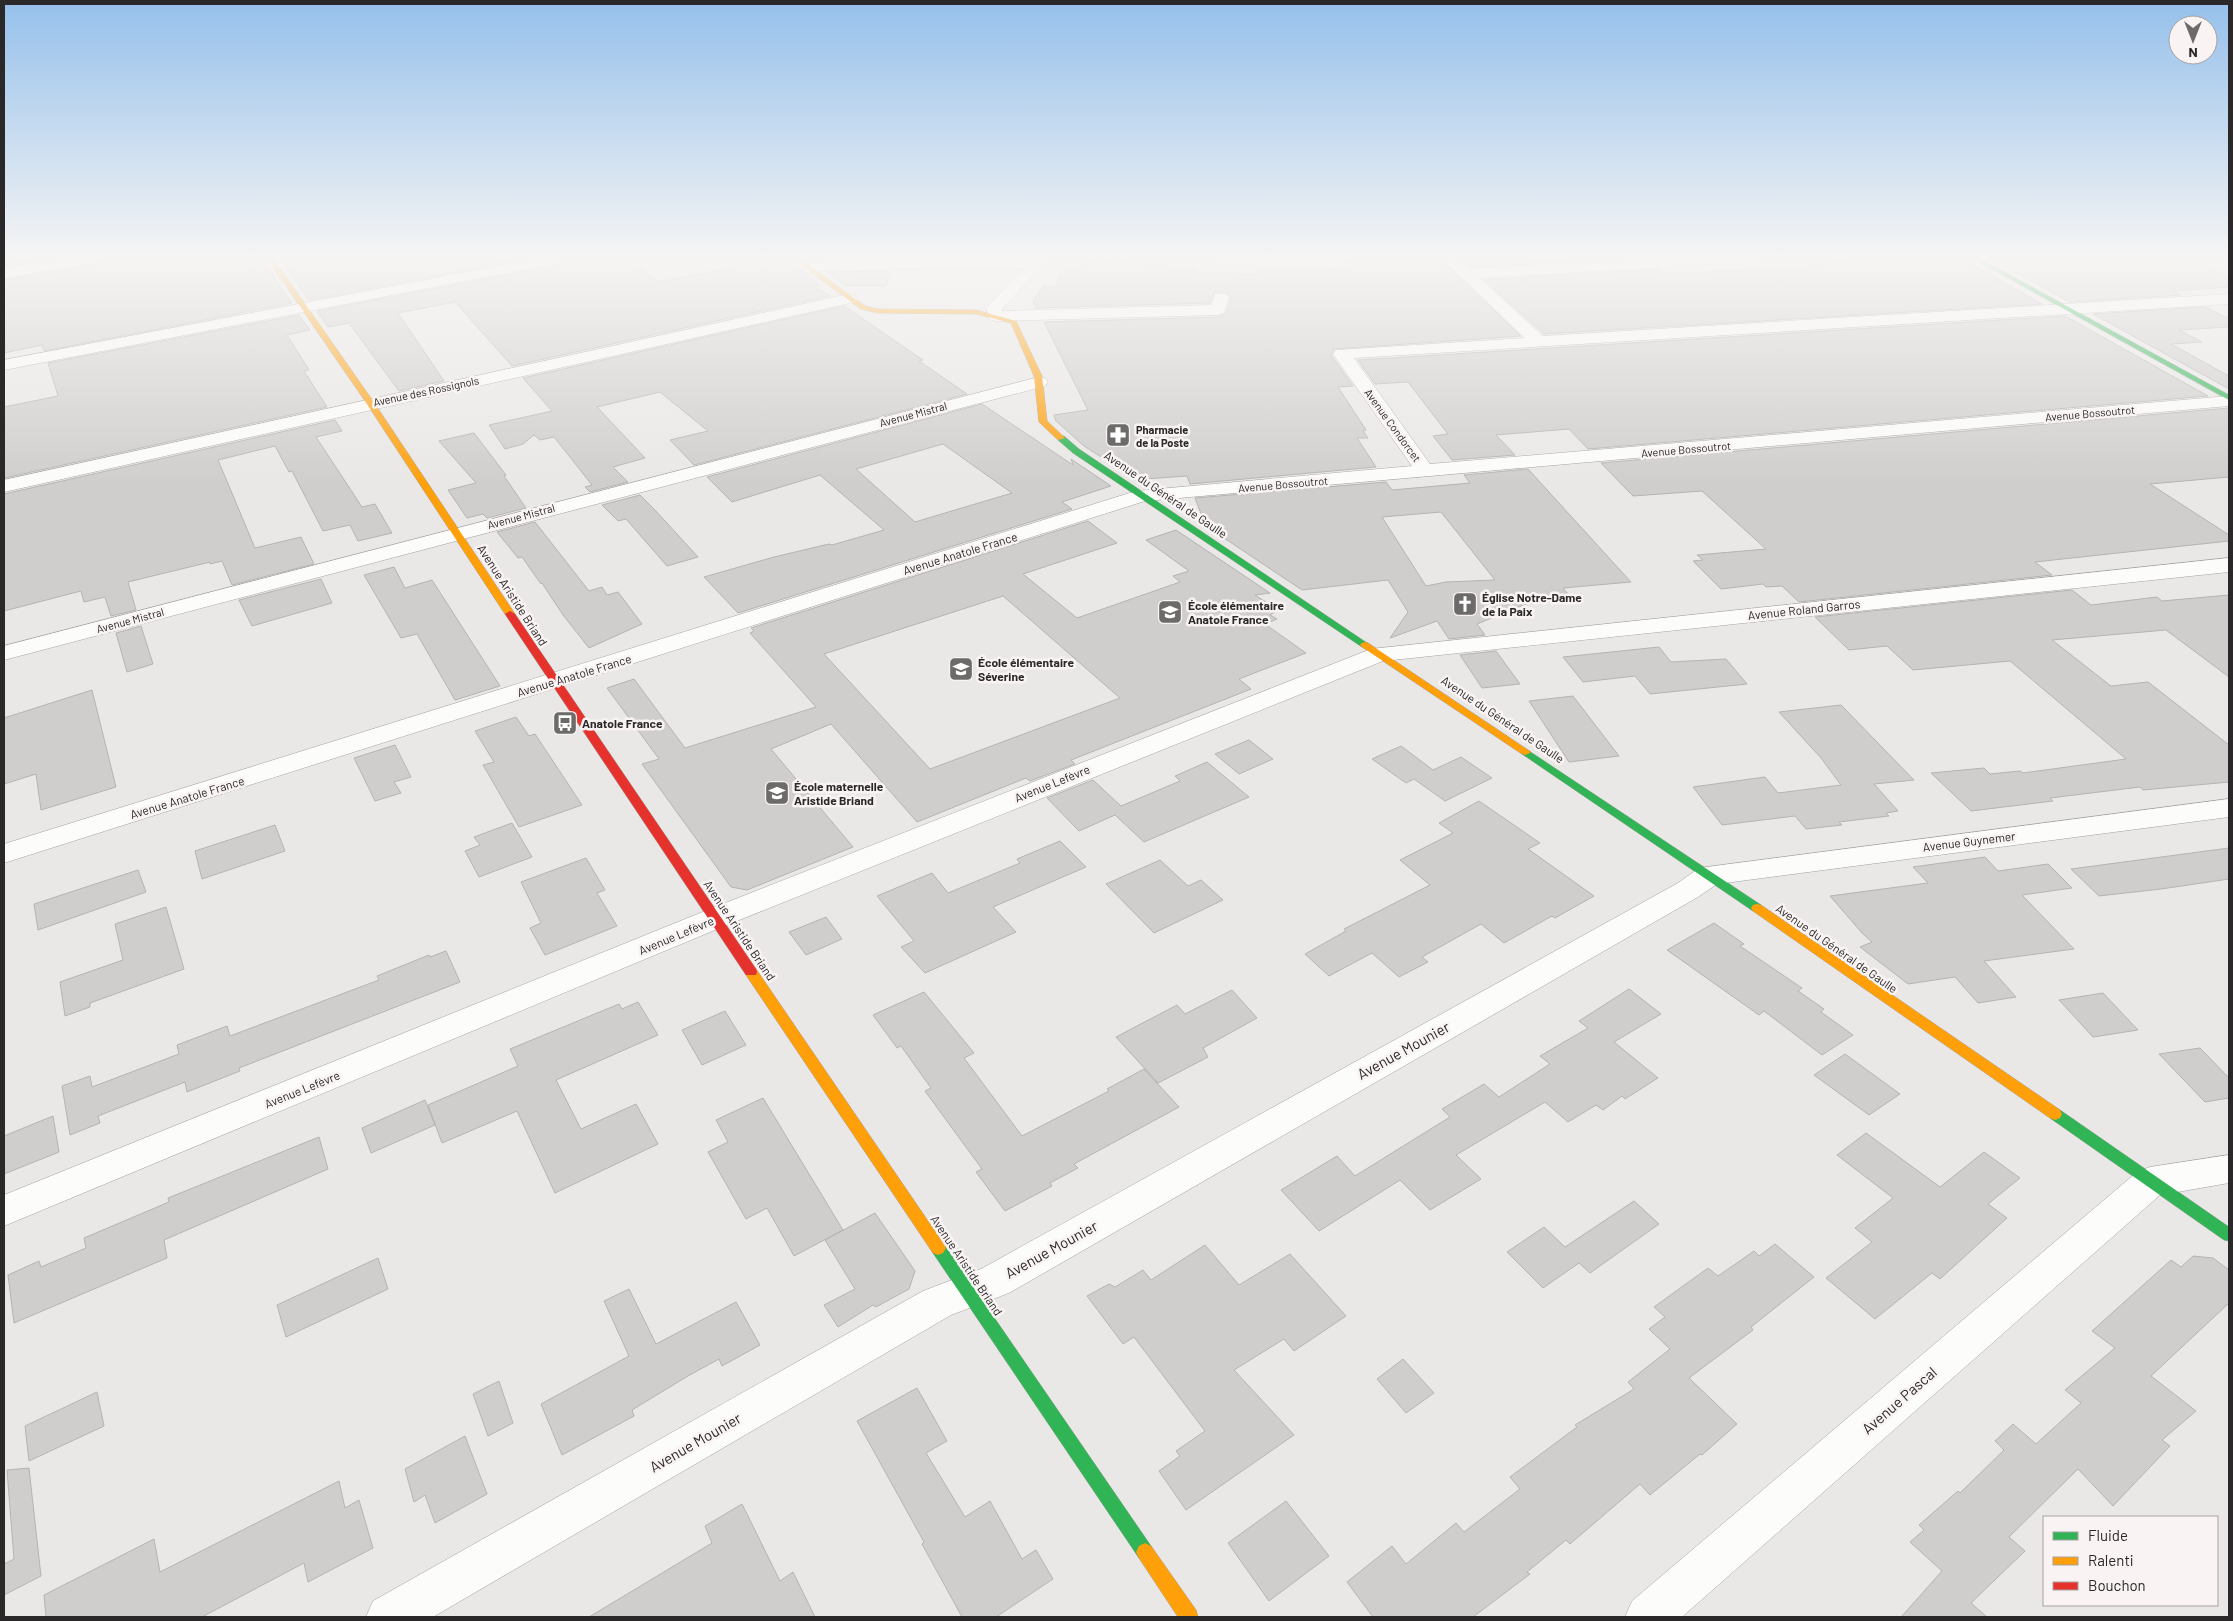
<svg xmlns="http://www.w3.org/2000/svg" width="2233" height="1621" font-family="Barlow,sans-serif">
<rect width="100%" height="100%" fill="#eae8e6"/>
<!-- building -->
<path fill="#d0cecd" stroke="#b5b4b3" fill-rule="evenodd" d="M4,258H60L4,266Z
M106,258H261L292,303L44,351L42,345L4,353V280L102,263Z
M279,258H532L309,300Z
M572,258H629L659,282L733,267L720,258H786L821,286H814L830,296L512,366L455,302L398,313L444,381L399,391L349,323L328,327L317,311L568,263Z
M1403,258H1439L1521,336L1334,349L1331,355L1353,386L1338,387L1366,430L1363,431L1368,438H1357L1376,467L1190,484L1187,476L1145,479L1140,476L1134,478L1084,446L1056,421L1054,415L1088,410L1044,322L1218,317L1226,314L1231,298L1227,292H1215L1210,303L1036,308L1033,302L1043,286L1056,287L1061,272H1064L1066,265L1082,266L1084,262L1194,266L1193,272L1257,274L1258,269L1272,268L1349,270L1344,265L1346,262Z
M1459,258H1645L1470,267Z
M1940,258H1966L1969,263L2042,304L1544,334L1484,280L1661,269V273L1708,272L1794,267L1859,260Z
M1989,258H2191L2229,276V287L2173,291L2181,295L2070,302Z
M890,271L886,286H846L827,272Z
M844,306L923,360L919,361L967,394L694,465L670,440L708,431L660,392L597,407L645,458L613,467L628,482L590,492L585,487L592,485L554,437L540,440L534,435L523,444L505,449L489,425L552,411L523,378Z
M2205,307L2229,319V327L2179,330L2202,342L2171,344L2229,376V389L2093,314Z
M299,315L310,330L287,335L309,370L304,371L327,407L4,478V407L58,396L48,363Z
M2065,316L2208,396L1588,449L1569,429L1496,435L1515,455L1452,460L1433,436L1448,434L1408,382L1375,384L1358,360Z
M982,404L1073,465L1071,459L1111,486L1062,502L1072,509L738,613L704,577L774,557L829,544L832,545L884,530L820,475L732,502L707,477ZM943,444L1012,493L915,522L856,469Z
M2229,408V477L2150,484L2229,535V541L2035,562L2052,575L1799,602L1782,586L1766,587L1763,584L1721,589L1693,561L1703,560L1697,555L1766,549L1702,491L1633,496L1601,463Z
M335,420L342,431L316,437L362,507L375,504L392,533L358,541L350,525L323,531L292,471L289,472L275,446L218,460L255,548L301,537L314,564L232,585L222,561L210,564V562L128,582L136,610L111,616L105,597L84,602L81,591L4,611V494Z
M474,433L506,475L504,476L526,508L487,518L483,514L467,518L448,490L476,483L439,441Z
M1528,469L1631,582L1563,588L1572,599L1526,604L1477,624L1485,635L1449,639L1437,621L1390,638L1408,612L1388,580L1302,590L1200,522L1204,521L1195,498L1386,482L1392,490L1470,483L1464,475ZM1441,512L1495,580L1446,582L1426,586L1382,517Z
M640,495L655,510L698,557L667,566L626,519L618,521L602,505Z
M1088,521L1117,543L1023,574L1077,618L1180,582L1173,576L1189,571L1146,540L1176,530L1270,593L1255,595L1278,610L1270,615L1277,619L1265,624L1306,653L1239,679L1251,689L1071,760L1075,764L1030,781L1026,778L917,822L831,724L771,749L853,847L747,890L731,887L642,764L659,759L607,688L634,679L685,748L816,707L750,633L754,631L751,628ZM1003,596L1120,698L930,769L824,654Z
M535,522L589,591L602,587L607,595L618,592L642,624L589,648L563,615L542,583L541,584L522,557L518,558L497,532Z
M394,567L405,588L432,580L500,686L455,700L417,634L401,638L364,575Z
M321,579L332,603L252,626L239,600Z
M2072,590L2091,605L2157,597L2162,601L2229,595V677L2166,630L2052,640L2111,686L2148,682L2229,745V782L2143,790L2140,787L2050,798L2053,801L1971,811L1931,773L1984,768L1990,774L2020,771L2023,773L2126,759L2010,661L1913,670L1887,646L1849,650L1815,617Z
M141,626L153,664L127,672L116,633Z
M1659,647L1671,662L1726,659L1747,684L1650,694L1635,676L1583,682L1563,657Z
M1496,651L1520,684L1482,688L1460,655Z
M92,690L116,787L41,810L36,774L4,784V718Z
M1573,696L1619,756L1569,762L1529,701Z
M1841,705L1914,780L1874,784L1898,811L1886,813L1889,816L1839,822L1842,825L1806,829L1795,816L1722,825L1693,787L1765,777L1778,793L1841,785L1821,758L1779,712Z
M516,717L529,736L535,734L582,805L519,827L483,765L494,762L475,731Z
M1249,740L1273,759L1239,774L1215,754Z
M395,745L411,777L394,782L401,793L375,801L354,758Z
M1401,746L1433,770L1461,757L1492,778L1445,801L1414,779L1406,783L1372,759Z
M1207,762L1249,797L1144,842L1115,815L1079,831L1047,798L1093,780L1121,806L1180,781L1175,776Z
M1479,801L1540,843L1528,849L1594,896L1555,918L1552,916L1504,943L1481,924L1422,957L1428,962L1399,977L1372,953L1329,976L1305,954L1346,931L1344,929L1430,885L1400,860L1453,833L1439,823Z
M512,823L532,857L479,877L465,851L480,845L474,837Z
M275,825L285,851L202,879L195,851Z
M1060,841L1086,867L993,907L1016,932L925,973L901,947L914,941L877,896L932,873L948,893L1020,863L1017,859Z
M2229,848V879L2161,889L2099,896L2071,869Z
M1985,857L1998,871L2048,864L2072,888L2022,895L2074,949L1984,961L2016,997L1978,1003L1955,977L1908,984L1860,947L1872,942L1862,933L1830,896L1928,883L1913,867Z
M586,858L605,890L597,893L617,926L545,955L530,928L541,923L521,882Z
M1160,860L1188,886L1201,880L1223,900L1154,933L1106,884Z
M138,870L146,892L38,930L34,904Z
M166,907L184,969L90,1003V1007L65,1016L60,982L123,960L115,924Z
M826,917L842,939L806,955L789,932Z
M1714,923L1744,944L1740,946L1802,988L1798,991L1824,1009L1821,1012L1853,1035L1822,1055L1764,1011L1759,1015L1667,950Z
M446,951L460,982L239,1068L240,1071L187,1092L185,1082L98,1116L100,1123L70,1135L62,1086L90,1076L92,1087L179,1054L177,1045L227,1026L230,1036L379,980L377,976L429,955L430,957Z
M1629,989L1661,1014L1614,1042L1658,1078L1625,1099L1622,1096L1603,1110L1596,1105L1568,1122L1545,1102L1456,1155L1481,1179L1430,1210L1400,1180L1319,1231L1281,1190L1337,1156L1355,1176L1450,1117L1442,1109L1484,1084L1499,1097L1550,1064L1540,1056L1588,1028L1579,1021Z
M1232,990L1257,1018L1203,1048L1208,1057L1158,1083L1116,1037L1177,1005L1185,1014Z
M924,992L974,1053L964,1058L1022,1136L1109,1091L1107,1089L1144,1069L1179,1107L1074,1164L1078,1168L1050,1183L1052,1186L1005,1211L976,1172L982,1169L925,1091L931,1088L901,1046L897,1048L873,1015Z
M2103,993L2138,1030L2093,1037L2059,1000Z
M638,1002L658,1035L556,1080L581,1129L636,1104L658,1144L555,1193L517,1111L442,1143L428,1105L518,1066L510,1049L619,1004L622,1009Z
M725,1011L746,1045L702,1065L682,1030Z
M2200,1048L2229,1078V1098L2205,1102L2159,1054Z
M1845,1054L1900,1094L1869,1115L1814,1075Z
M763,1098L843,1230L794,1256L767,1208L746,1219L708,1152L728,1142L716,1120Z
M425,1100L435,1125L371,1153L362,1128Z
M53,1116L59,1152L4,1174V1136Z
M1866,1133L1940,1187L1984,1152L2020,1178L1988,1204L2007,1218L1940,1279L1932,1273L1875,1319L1826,1278L1872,1242L1855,1228L1893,1198L1837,1155Z
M319,1137L328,1169L164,1240L167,1258L14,1323L8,1275L39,1261L41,1267L86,1248L84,1238L169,1202L168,1198Z
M1634,1201L1659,1224L1590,1273L1579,1263L1543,1288L1507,1252L1544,1227L1565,1247Z
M875,1213L915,1271L909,1289L876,1307L873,1305L838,1327L824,1305L855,1289L825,1240Z
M1775,1244L1814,1277L1751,1327L1753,1330L1689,1378L1737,1424L1702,1455L1700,1454L1650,1495L1640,1484L1570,1544L1566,1540L1527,1572L1530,1574L1473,1617H1373L1347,1582L1392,1546L1406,1564L1456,1523L1464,1532L1520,1489L1510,1477L1577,1427L1575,1425L1634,1389L1628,1382L1670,1349L1649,1329L1665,1317L1654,1307L1708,1268L1718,1276L1754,1251L1759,1256Z
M1205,1245L1239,1285L1290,1254L1346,1316L1294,1351L1284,1339L1234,1370L1294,1435L1186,1510L1159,1471L1180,1456L1176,1451L1205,1431L1134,1337L1123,1344L1087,1296L1109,1284L1115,1287L1143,1270L1151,1280Z
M2193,1256L2213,1258L2229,1270V1303L2151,1376L2196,1411L2162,1440L2170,1446L2113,1506L2078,1469L2009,1537L2025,1551L1971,1603L1987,1617H1901L1942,1571L1910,1542L1924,1530L1919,1525L1958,1491L1960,1493L2004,1450L1995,1441L2013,1424L2036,1444L2081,1403L2065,1390L2115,1348L2092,1331L2171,1260L2181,1267Z
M378,1258L388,1289L286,1337L277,1305Z
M629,1289L656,1344L736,1302L760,1345L722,1366L719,1359L688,1376L632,1410L634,1416L562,1455L541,1404L629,1356L604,1301Z
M1403,1359L1434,1393L1406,1413L1377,1379Z
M499,1381L513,1423L488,1436L473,1394Z
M917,1388L947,1441L926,1453L965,1517L990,1501L1022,1559L1036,1550L1053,1579L996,1617H962L922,1544L924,1542L857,1421Z
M97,1392L104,1426L29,1461L25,1426Z
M465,1436L487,1494L435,1523L425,1495L414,1502L405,1469Z
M29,1468L41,1576L4,1595V1564L14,1559L7,1470Z
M339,1481L345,1508L359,1500L373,1548L308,1582L304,1563L202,1617H46L44,1595L154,1539L160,1572Z
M1286,1501L1329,1556L1269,1601L1228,1543Z
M742,1504L780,1581L793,1572L815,1617H589L712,1543L705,1526Z"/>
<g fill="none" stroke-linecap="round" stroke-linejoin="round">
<defs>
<path id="street" d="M71,258H104L102,261L97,262L4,278V268Z
M541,258H570L568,261L563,262L4,370V360Z
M1049,258L1002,309V311L1211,305L1215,294H1227L1229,297L1224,313L1218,315L995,321L989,319L986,308L1024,268L828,270L810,273L805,271L802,268L805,265L828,260Z
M1214,258H1337L1344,262L1341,265L1336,267L1221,262L1216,261Z
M1441,258H1456L1469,269L1675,258H1758L1756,261L1751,262L1479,278L1543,336L2229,294V304L1354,358L1430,464L2229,396V406L1145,501L4,863V844L1136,491L1412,466L1333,354L1336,350L1525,338Z
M849,294L855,296L857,299L855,302L4,492V480Z
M1039,377L1045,378L1048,382L1045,386L4,660V646Z
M2229,558V572L1383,661L727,925L4,1226V1195L705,911L1371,649Z
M2229,799V817L1717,884L1698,897L1009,1293L951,1315L433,1617H366L373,1601L923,1291L981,1269L1678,883L1699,868Z
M2229,1155V1183L2160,1195L1682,1617H1625L1632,1601L2137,1172L2150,1167Z"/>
<path id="fast" d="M1972,258H1979L2229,395V400Z
M1058,436H1064L1079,449L1370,645L1368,647H1362L1073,453L1058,440Z
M1526,749L1761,905L1763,908L1761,911H1753L1522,754L1521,752Z
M2055,1108L2060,1110L2229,1227V1241L2224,1240L2050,1118L2048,1114L2050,1110Z
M938,1241L943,1243L1151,1546L1154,1552L1151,1558L1145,1561L1139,1558L933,1253L930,1248L933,1243Z"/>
<path id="slow" d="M267,258H273L375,404L515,614L513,616L510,617L505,614L367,404Z
M792,258H799L865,306L878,309L976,310L1016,321L1042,376L1047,421L1065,438L1058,440L1039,422L1034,376L1011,323L976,314L878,313L861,309Z
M1365,642L1368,643L1531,752L1526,755L1522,754L1362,647L1360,645L1362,643Z
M1757,904L1761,905L2060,1110L2062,1114L2060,1118L2055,1120L2050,1118L1753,911L1751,908L1753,905Z
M751,967L756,969L943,1243L946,1248L943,1253L938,1255L933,1253L746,975L745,972L746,969Z
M1145,1543L1151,1546L1196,1610L1198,1617H1178L1139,1558L1136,1552L1139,1546Z"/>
<path id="jam" d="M510,611L515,614L756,969L757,972L756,975H746L505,614Z"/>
</defs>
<!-- street casing -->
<use href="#street" stroke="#a4a2a1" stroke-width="1"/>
<!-- fast casing -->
<use href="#fast" stroke="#a4a2a1" stroke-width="1"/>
<!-- slow casing -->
<use href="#slow" stroke="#a4a2a1" stroke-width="1"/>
<!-- jam casing -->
<use href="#jam" stroke="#a4a2a1" stroke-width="1"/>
<!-- street -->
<use href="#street" fill="#fcfcfb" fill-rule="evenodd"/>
<!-- fast -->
<use href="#fast" fill="#30b455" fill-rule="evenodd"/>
<!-- slow -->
<use href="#slow" fill="#ff9f0a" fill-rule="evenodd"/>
<!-- jam -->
<use href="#jam" fill="#e5322d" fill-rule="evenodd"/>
</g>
<!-- sky -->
<linearGradient id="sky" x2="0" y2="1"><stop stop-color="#95c0eb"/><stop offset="0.53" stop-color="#f6f5f4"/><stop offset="1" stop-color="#f6f5f4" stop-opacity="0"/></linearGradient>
<rect width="2233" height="485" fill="url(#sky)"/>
<!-- icons -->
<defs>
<symbol id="pharmacy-square" viewBox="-11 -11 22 22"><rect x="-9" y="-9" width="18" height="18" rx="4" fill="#6d6b6a" stroke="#f9f4f3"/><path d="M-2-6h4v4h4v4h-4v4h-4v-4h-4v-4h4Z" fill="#fff"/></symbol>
<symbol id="church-square" viewBox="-11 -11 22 22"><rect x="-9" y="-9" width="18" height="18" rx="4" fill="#6d6b6a" stroke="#f9f4f3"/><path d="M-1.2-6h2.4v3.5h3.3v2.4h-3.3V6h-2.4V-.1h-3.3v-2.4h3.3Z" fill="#fff"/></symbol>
<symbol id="school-square" viewBox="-11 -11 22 22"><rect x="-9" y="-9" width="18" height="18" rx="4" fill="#6d6b6a" stroke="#f9f4f3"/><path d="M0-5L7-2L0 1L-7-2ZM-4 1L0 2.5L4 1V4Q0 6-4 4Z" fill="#fff"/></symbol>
<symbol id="bus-square" viewBox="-11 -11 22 22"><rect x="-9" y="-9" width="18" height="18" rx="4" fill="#6d6b6a" stroke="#f9f4f3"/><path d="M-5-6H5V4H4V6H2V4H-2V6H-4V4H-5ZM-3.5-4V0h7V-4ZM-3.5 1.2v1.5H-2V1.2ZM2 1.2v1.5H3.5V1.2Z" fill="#fff"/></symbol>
</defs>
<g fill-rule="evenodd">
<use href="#pharmacy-square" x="1104" y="421" width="28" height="28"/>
<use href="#church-square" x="1451" y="590" width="28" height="28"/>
<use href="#school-square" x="1156" y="598" width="28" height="28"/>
<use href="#school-square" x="947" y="655" width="28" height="28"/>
<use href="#bus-square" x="551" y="709" width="28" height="28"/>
<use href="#school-square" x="763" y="779" width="28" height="28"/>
</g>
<g text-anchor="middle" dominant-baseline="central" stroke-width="5" stroke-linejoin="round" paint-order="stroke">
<!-- far-street labels -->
<g font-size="11" fill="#2a2828" stroke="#f9f4f3">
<text transform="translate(426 391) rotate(-12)">Avenue des Rossignols</text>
<text transform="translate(2090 413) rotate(-5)">Avenue Bossoutrot</text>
<text transform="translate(913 414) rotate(-15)">Avenue Mistral</text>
<text transform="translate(1393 425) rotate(54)">Avenue Condorcet</text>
<text transform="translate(1686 449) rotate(-5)">Avenue Bossoutrot</text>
<text transform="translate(1283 484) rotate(-5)">Avenue Bossoutrot</text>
<text transform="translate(521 516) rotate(-15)">Avenue Mistral</text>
<text transform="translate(130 620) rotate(-15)">Avenue Mistral</text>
</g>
<!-- far-poi labels -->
<g font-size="11" font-weight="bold" fill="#2a2828" stroke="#f9f4f3" text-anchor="start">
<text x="1136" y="429">Pharmacie<tspan x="1136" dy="13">de la Poste</tspan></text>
</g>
<!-- street labels -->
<g font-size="12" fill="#2a2828" stroke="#f9f4f3">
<text transform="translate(1166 494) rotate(34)">Avenue du Général de Gaulle</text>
<text transform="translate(960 553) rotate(-17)">Avenue Anatole France</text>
<text transform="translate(513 595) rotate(57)">Avenue Aristide Briand</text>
<text transform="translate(1804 609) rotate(-6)">Avenue Roland Garros</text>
<text transform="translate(574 675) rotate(-17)">Avenue Anatole France</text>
<text transform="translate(1503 719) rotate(34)">Avenue du Général de Gaulle</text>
<text transform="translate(1052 783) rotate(-22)">Avenue Lefèvre</text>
<text transform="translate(187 797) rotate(-17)">Avenue Anatole France</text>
<text transform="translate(1969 841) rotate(-7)">Avenue Guynemer</text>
<text transform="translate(740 930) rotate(56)">Avenue Aristide Briand</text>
<text transform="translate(676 935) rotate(-23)">Avenue Lefèvre</text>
<text transform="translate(1837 948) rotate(35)">Avenue du Général de Gaulle</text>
<text transform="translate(302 1089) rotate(-22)">Avenue Lefèvre</text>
<text transform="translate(967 1265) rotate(56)">Avenue Aristide Briand</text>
</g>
<!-- poi labels -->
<g font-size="12" font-weight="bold" fill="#2a2828" stroke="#f9f4f3" text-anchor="start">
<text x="1482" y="597">Église Notre-Dame<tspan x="1482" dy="14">de la Paix</tspan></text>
<text x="1188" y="605">École élémentaire<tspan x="1188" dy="14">Anatole France</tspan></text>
<text x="978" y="662">École élémentaire<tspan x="978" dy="14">Séverine</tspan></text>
<text x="582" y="723">Anatole France</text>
<text x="794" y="786">École maternelle<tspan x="794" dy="14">Aristide Briand</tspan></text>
</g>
<!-- near-street labels -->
<g font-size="15" fill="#2a2828" stroke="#f9f4f3">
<text transform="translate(1403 1050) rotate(-29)">Avenue Mounier</text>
<text transform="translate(1051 1249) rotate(-29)">Avenue Mounier</text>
<text transform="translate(1899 1400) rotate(-41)">Avenue Pascal</text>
<text transform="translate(695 1442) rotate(-30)">Avenue Mounier</text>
</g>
</g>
<!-- border -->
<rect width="2233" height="1621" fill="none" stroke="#2a2828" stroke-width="10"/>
<!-- legend -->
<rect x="2043" y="1516" width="175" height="90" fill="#f9f4f3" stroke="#a6a2a2"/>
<rect x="2053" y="1532" width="25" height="8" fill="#30b455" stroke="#a6a2a2"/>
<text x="2088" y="1541" font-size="15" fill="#2a2828">Fluide</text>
<rect x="2053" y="1557" width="25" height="8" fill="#ff9f0a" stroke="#a6a2a2"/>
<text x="2088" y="1566" font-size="15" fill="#2a2828">Ralenti</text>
<rect x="2053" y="1582" width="25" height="8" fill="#e5322d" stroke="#a6a2a2"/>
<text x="2088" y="1591" font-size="15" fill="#2a2828">Bouchon</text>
<!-- north arrow -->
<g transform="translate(2193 40) rotate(180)"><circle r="24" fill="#f9f4f3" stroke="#a6a2a2"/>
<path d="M0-4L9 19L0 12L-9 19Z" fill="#6d6b6a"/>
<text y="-8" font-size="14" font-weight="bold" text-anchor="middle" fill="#2a2828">N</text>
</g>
</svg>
